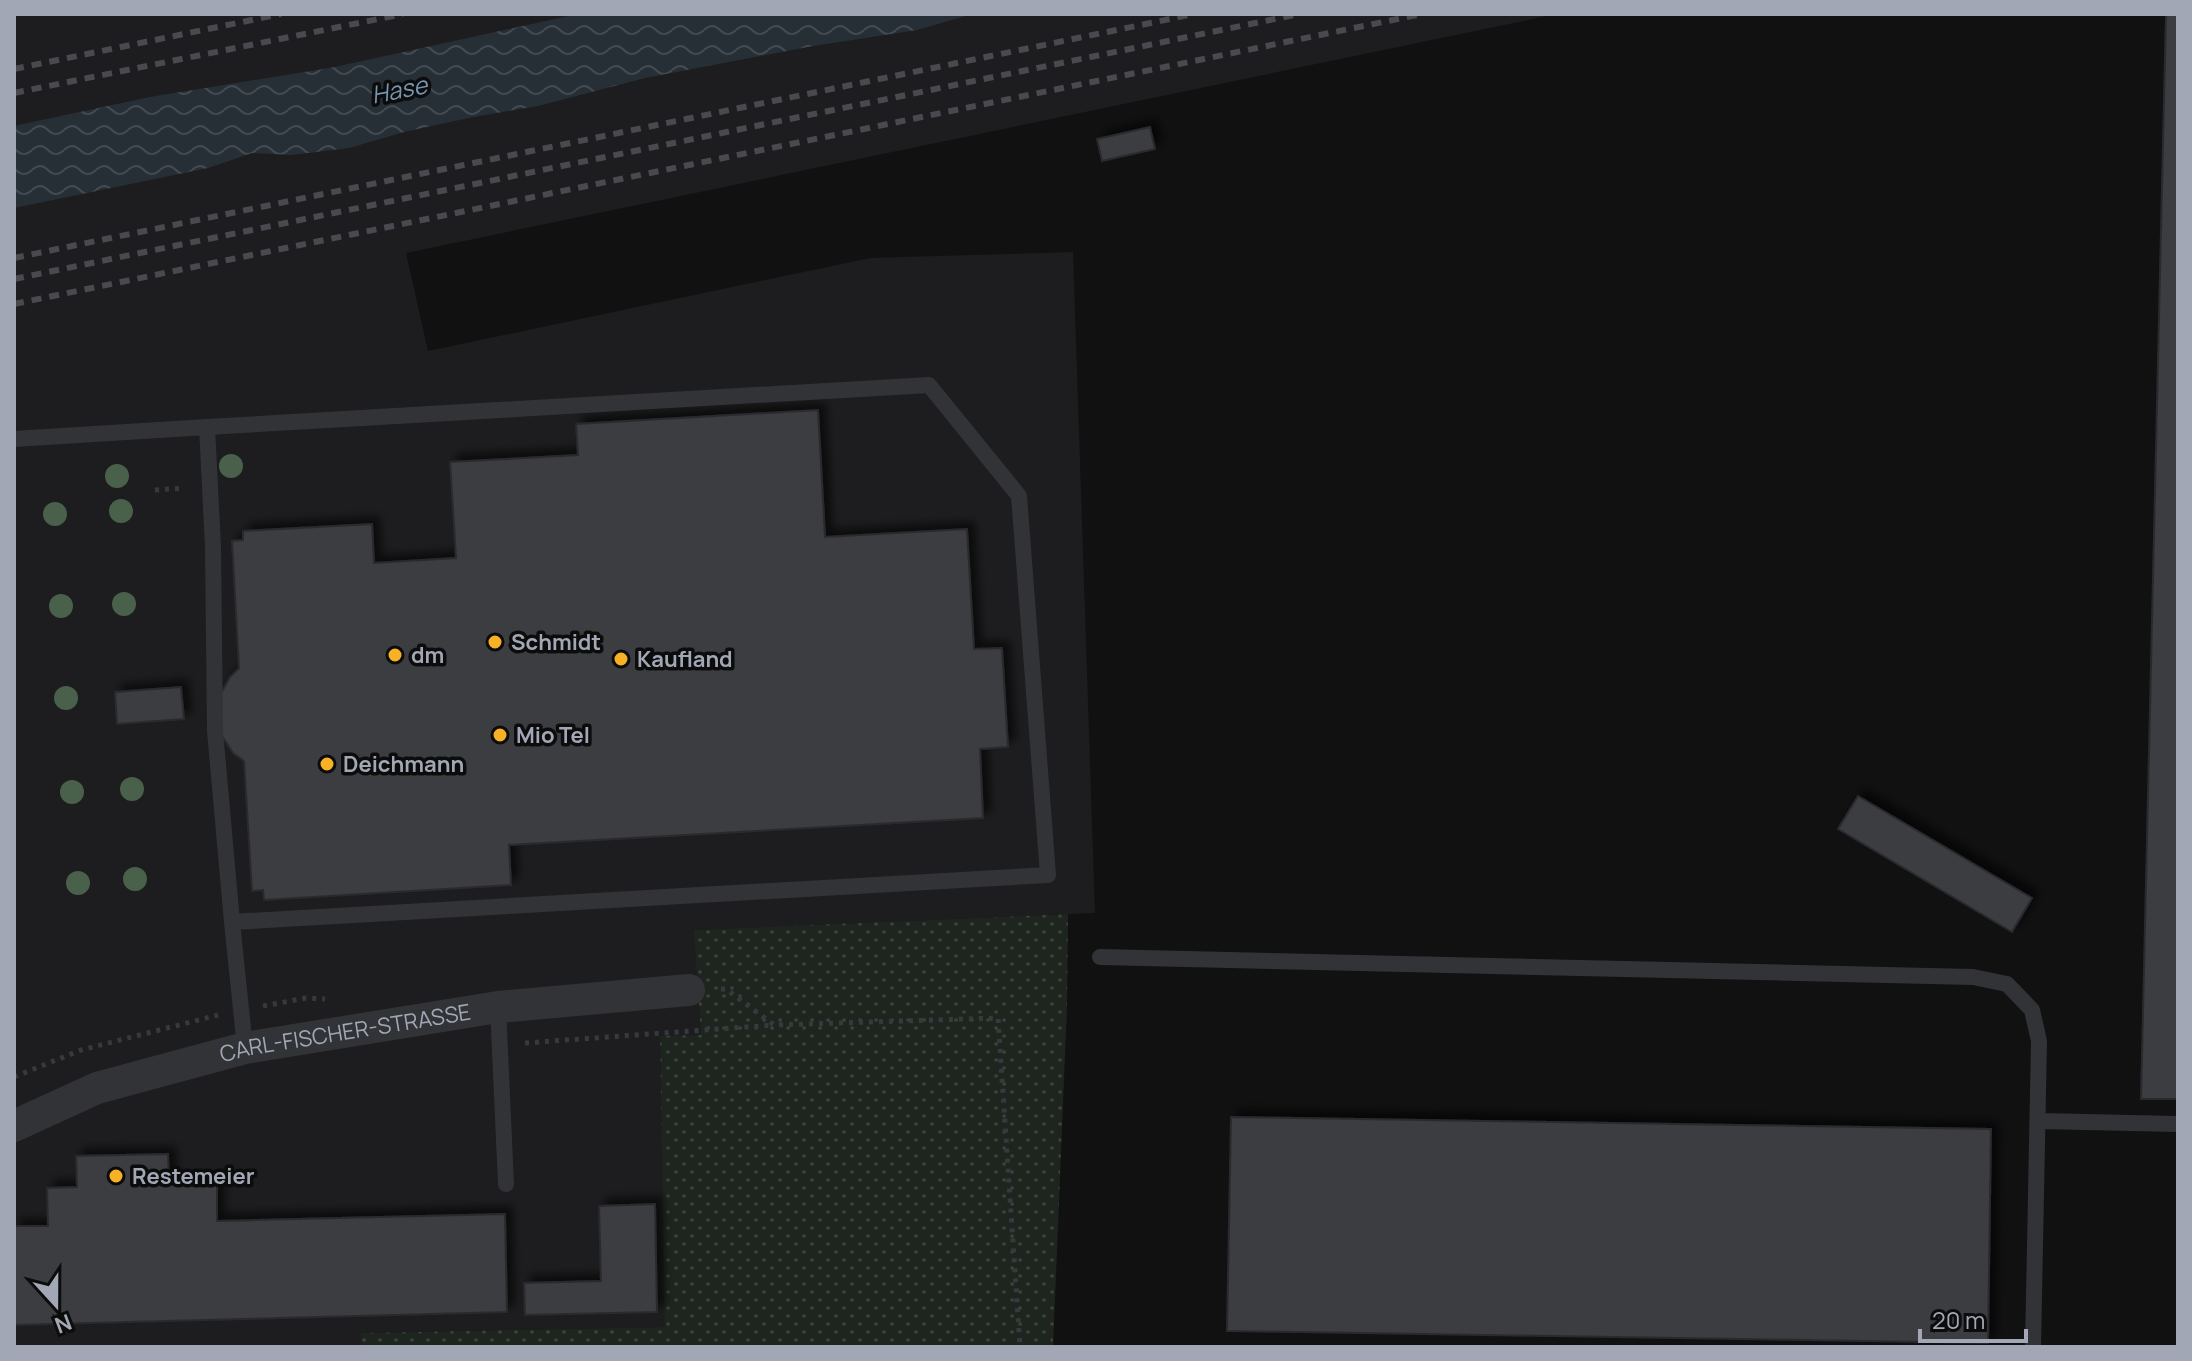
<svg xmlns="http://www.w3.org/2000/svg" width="2192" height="1361" font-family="Manrope,sans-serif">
<defs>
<pattern id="park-dots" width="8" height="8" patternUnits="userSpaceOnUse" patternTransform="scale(2)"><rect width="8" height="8" fill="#1d251e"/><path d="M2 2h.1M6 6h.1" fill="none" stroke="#3b423c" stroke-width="1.8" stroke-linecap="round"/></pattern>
<pattern id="water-waves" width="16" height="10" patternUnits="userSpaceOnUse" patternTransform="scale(2)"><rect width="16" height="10" fill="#272f36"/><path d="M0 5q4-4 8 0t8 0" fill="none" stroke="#434a51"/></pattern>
<filter id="shadow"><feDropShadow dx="7" dy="-7" stdDeviation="4" flood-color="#0009"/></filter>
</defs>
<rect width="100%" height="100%" fill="#111112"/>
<!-- built -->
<path fill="#1d1d1f" d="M14,14H1557L406,253L428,351L870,258L1073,252L1095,913L695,930L701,1035L660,1037L666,1327L362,1333V1347H14Z"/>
<!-- park -->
<path fill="url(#park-dots)" d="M1068,914L1067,1005L1053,1347H362L361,1333L665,1327L660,1036L701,1035L694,930Z"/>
<!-- water -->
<path fill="url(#water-waves)" d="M578,14H972L917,30L813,46L645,78L538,106L473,117L404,132L349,148L291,155L252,153L208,168L14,208V126L150,97L335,67Z"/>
<!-- building -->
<path fill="#3a3c40" stroke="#2b2b2e" stroke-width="2" filter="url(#shadow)" d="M2166,14H2178V1099H2141Z
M1150,127L1155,149L1102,161L1097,139Z
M818,410L825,537L967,529L974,649L1002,648L1008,747L980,749L983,818L509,845L511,885L264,900L263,890L252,891L244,761L233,753L222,736L220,695L230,677L239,668L232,541L243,540V531L372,524L374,563L456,558L450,462L578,455L576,424Z
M181,687L184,719L117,724L115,692Z
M1858,796L2032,898L2012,932L1838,829Z
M1231,1117L1991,1129L1988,1343L1227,1331Z
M168,1154L169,1184L217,1182V1221L505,1214L507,1312L14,1325V1226H48L47,1188L77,1187L76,1156Z
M655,1204L657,1312L525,1315L524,1283L601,1281L599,1206Z"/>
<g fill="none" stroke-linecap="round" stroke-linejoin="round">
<!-- path -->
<path stroke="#38393e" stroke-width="5" stroke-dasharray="4 6" stroke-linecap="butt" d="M155,490L185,488
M721,989H726L774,1025L998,1018L1020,1347
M263,1006L306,998L325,999
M525,1043L774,1025
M14,1077L81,1050L218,1015"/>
<!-- service -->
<path stroke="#323337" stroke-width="16" d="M207,427L929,385L1019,496L1048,875L232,922L245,1048
M14,439L207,427L213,547L215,731L232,922
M1100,957L1973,977L2007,984L2032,1010L2039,1041L2033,1347
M498,1007L506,1184
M2039,1121L2178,1124"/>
<!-- minor -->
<path stroke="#323337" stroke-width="32" id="s1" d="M14,1126L97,1088L245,1048L498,1007L689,990"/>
<!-- rail -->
<path stroke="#494a50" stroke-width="6" stroke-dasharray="10 8" stroke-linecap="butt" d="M14,69L281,14
M14,93L403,14
M14,258L1194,14
M14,279L1299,14
M14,304L1422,14"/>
</g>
<!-- trees -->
<g fill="#49604b">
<circle cx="231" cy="466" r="12"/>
<circle cx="117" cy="476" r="12"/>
<circle cx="121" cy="511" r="12"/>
<circle cx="55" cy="514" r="12"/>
<circle cx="124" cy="604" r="12"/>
<circle cx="61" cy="606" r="12"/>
<circle cx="66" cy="698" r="12"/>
<circle cx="132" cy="789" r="12"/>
<circle cx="72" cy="792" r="12"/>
<circle cx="135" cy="879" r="12"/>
<circle cx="78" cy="883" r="12"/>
</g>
<!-- markers -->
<g fill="#f7b124" stroke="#0c0c0d" stroke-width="3">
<circle cx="495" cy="642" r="8"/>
<circle cx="395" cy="655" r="8"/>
<circle cx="621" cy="659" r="8"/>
<circle cx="500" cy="735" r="8"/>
<circle cx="327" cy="764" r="8"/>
<circle cx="116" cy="1176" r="8"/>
</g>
<g text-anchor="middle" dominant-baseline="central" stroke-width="7" stroke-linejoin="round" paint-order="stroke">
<!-- poi labels -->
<g font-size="22" font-weight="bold" fill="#a1a7b4" stroke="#0c0c0d" text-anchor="start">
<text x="511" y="642">Schmidt</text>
<text x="411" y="655">dm</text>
<text x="637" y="659">Kaufland</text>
<text x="516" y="735">Mio Tel</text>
<text x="343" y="764">Deichmann</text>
<text x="132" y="1176">Restemeier</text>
</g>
<!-- street labels -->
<g font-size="22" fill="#a1a7b4" stroke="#0c0c0d">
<text stroke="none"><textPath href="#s1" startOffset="346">CARL-FISCHER-STRASSE</textPath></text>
</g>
<!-- water labels -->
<g font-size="24" font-style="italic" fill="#7695b1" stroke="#0c0c0d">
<text transform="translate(399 89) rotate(-11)">Hase</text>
</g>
</g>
<!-- border -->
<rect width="2192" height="1361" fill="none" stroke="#a1a7b4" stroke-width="32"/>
<!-- north arrow -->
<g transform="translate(56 1305) rotate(159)" stroke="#0c0c0d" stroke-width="6" paint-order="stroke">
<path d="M0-6L14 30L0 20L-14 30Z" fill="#a1a7b4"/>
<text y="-12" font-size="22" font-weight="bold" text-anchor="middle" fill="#a1a7b4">N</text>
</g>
<!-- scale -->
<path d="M1920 1329v12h106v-12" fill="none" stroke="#a1a7b4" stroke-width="4"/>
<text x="1932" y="1329" font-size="24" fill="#a1a7b4" stroke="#0c0c0d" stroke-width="6" paint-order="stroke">20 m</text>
</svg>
